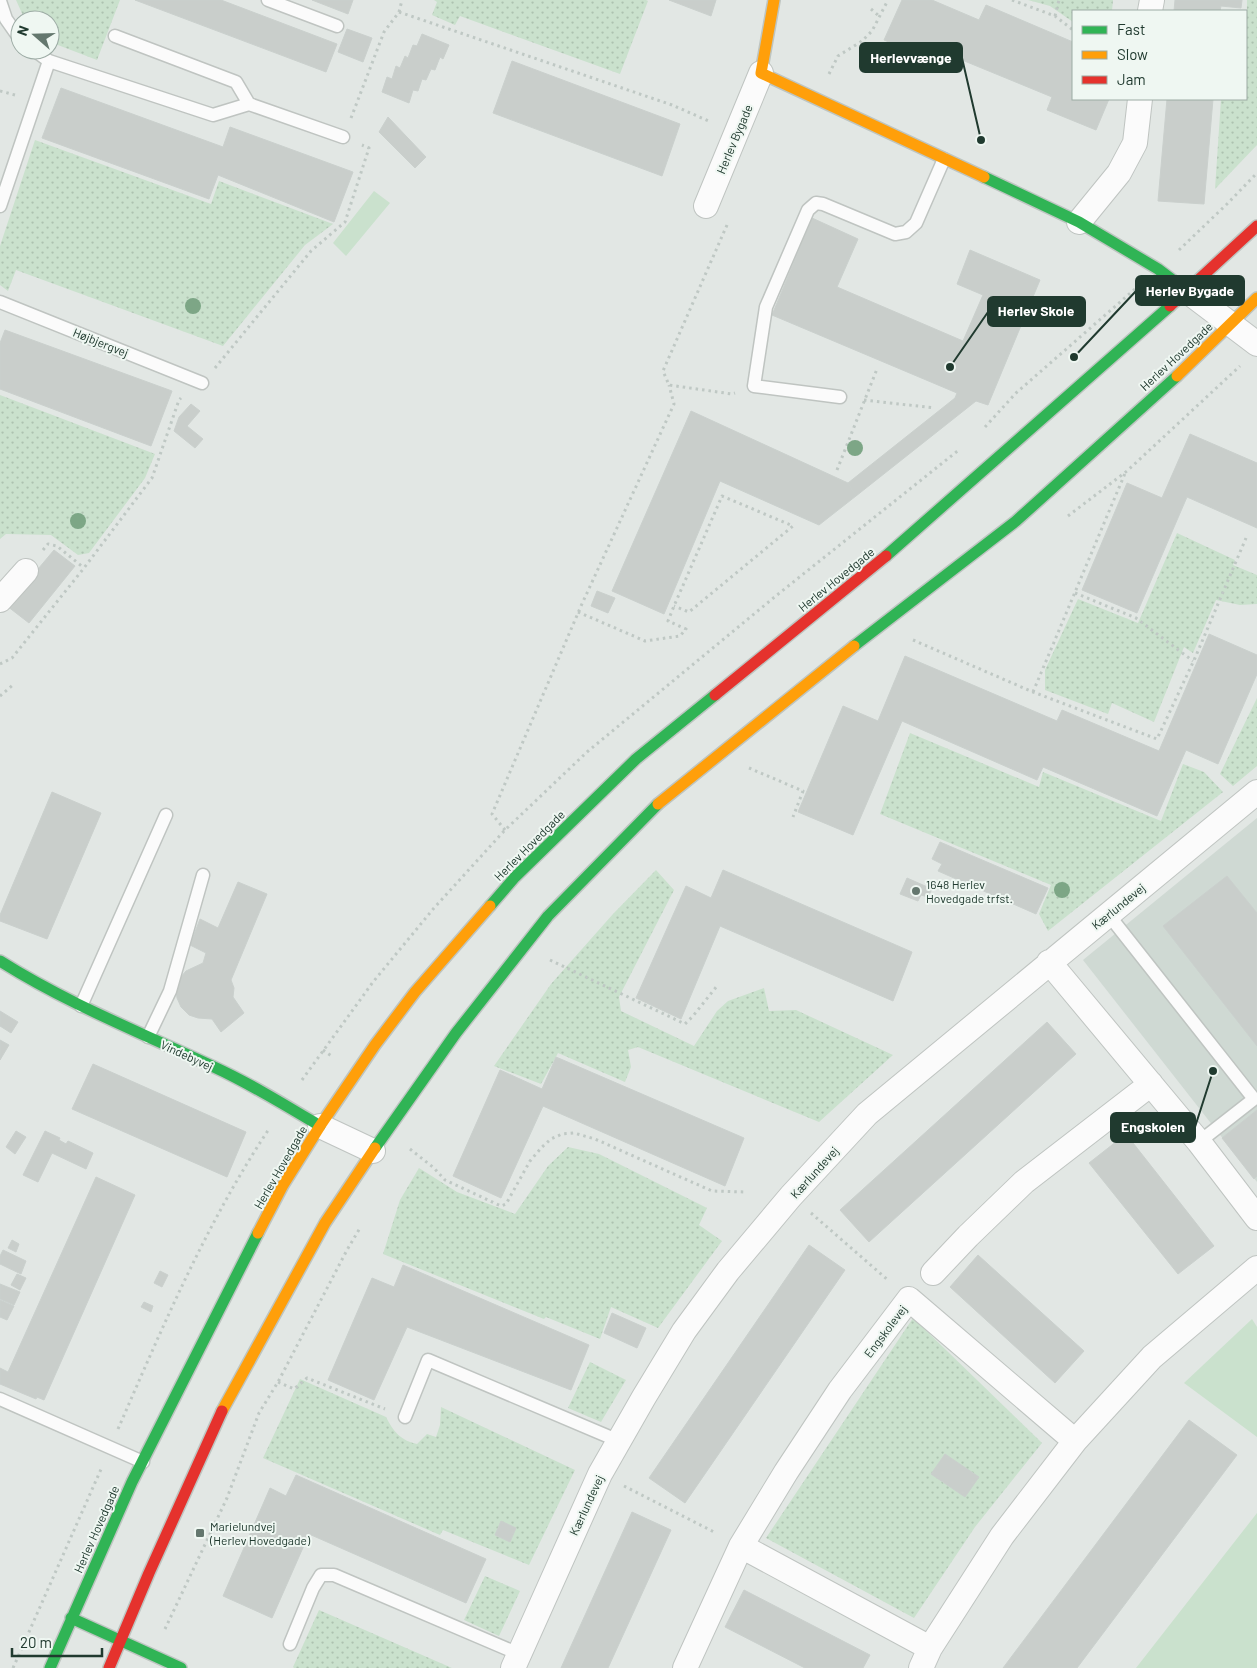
<svg xmlns="http://www.w3.org/2000/svg" width="1257" height="1668" font-family="Barlow,sans-serif">
<defs>
<pattern id="park-dots" width="8" height="8" patternUnits="userSpaceOnUse" patternTransform="scale(1.25)"><rect width="8" height="8" fill="#cae1cd"/><path d="M2 2h.1M6 6h.1" fill="none" stroke="#adc2b0" stroke-width="1.8" stroke-linecap="round"/></pattern>
</defs>
<rect width="100%" height="100%" fill="#e2e7e4"/>
<!-- built -->
<path fill="#cfd9d3" d="M1257,818V1182L1083,960Z"/>
<!-- grass -->
<path fill="#cae1cd" d="M374,191L390,203L346,256L333,243Z
M1252,1319L1257,1327V1437L1184,1383Z
M1257,1513V1668H1136Z"/>
<!-- park -->
<path fill="url(#park-dots)" d="M16,0H120L97,60L50,42V20H25Z
M434,0H646L648,1L620,74L460,16L455,25L432,15L437,2Z
M1028,0H1113L1112,11H1073V22L1050,6Z
M1247,0H1257V145L1215,189L1221,99H1246Z
M35,140L211,204L219,181L333,224L305,245L223,346L16,270L8,291L0,285V246Z
M0,395L155,454L145,478L89,553L78,555L51,535L6,534L0,539Z
M1177,533L1235,560L1233,565L1257,575V604L1240,605L1216,600L1193,653L1184,647L1154,722L1112,703L1108,714L1045,690V670L1078,599L1138,623Z
M1257,698V766L1233,786L1220,774Z
M910,733L1039,787L1043,772L1161,821L1183,764L1204,772L1223,792L1048,931L1039,914L1051,885L880,814Z
M656,870L674,890L619,997L621,1011L694,1046L717,1011L728,1001L764,988L769,1011L796,1010L893,1055L819,1122L638,1047L628,1050L631,1067L625,1082L558,1053L541,1084L494,1066L551,984L613,914Z
M568,1147L599,1154L707,1208L699,1225L722,1241L658,1328L611,1307L600,1339L546,1317L544,1319L383,1254L400,1200L419,1168L457,1192L515,1214L548,1166Z
M913,1318L1042,1443L975,1527L914,1618L766,1538Z
M590,1362L626,1380L601,1422L568,1408Z
M300,1379L386,1417C393,1431 401,1441 417,1444L427,1434L436,1437L440,1425L441,1407L575,1470L529,1565L443,1530L440,1535L263,1458Z
M485,1576L520,1591L499,1636L464,1620Z
M319,1610L452,1668H294L293,1667Z"/>
<!-- building -->
<path fill="#c9cecb" stroke="#cad0cd" d="M135,0H221L337,44L326,72Z
M312,0H353L348,14Z
M669,0H716L711,16Z
M902,0H932L979,20L986,5L1073,42V99H1109L1096,130L1047,110L1052,97L962,60L958,71L884,40Z
M1175,0H1242L1241,8L1221,6L1220,11H1174Z
M347,29L372,38L363,62L338,52Z
M422,34L449,45L443,59L440,57L435,70L431,69L426,80L422,79L418,91L413,90L409,103L382,92L387,77L392,79L396,66L400,68L405,56L408,58L413,45L417,46Z
M512,61L680,124L662,176L493,113Z
M61,88L223,147L230,127L353,172L334,222L218,175L209,199L42,138Z
M1167,99H1213L1204,204L1158,201Z
M388,117L426,157L415,168L379,132Z
M812,218L858,239L837,287L963,341L983,295L957,284L970,250L1040,280L988,405L976,401L856,496L848,483L955,398L957,393L772,315Z
M5,330L172,391L151,446L0,389V343Z
M191,404L200,411L187,426L203,439L195,448L174,431L179,417Z
M691,411L848,483L856,496L819,525L720,481L664,614L612,591Z
M1190,434L1257,463V528L1187,497L1137,613L1082,590L1127,483L1162,498Z
M54,550L75,566L29,623L7,606Z
M597,591L615,598L608,613L591,606Z
M1209,634L1257,655V674L1218,764L1186,750L1157,816L1043,767L1037,780L902,721L853,835L798,812L843,706L878,721L905,656L1057,721L1062,710L1159,751Z
M52,792L101,813L47,939L0,921V915Z
M940,842L1048,888L1036,914L938,871L942,864L932,859Z
M723,870L912,952L893,1001L720,926L681,1019L636,998L686,886L711,898Z
M1227,876L1257,913V1046L1163,926Z
M907,878L932,889L928,897L921,895L918,901L900,894Z
M238,882L267,894L231,980L234,988L233,997L244,1013L221,1032L212,1019L198,1018L189,1015L181,1007L177,998L176,989L180,978L186,971L203,963L206,953L190,945L200,919L218,928Z
M0,1011L18,1022L11,1033L0,1026Z
M1047,1022L1076,1054L869,1242L840,1210Z
M0,1040L9,1045L0,1060Z
M556,1057L744,1138L725,1186L543,1106L501,1198L453,1176L500,1070L542,1089Z
M93,1064L246,1132L227,1177L72,1109Z
M1257,1110V1176L1254,1179L1222,1138Z
M16,1131L26,1137L15,1154L6,1147Z
M45,1131L60,1138L59,1140L66,1144L68,1141L93,1153L86,1169L52,1153L38,1182L23,1175Z
M1126,1134L1214,1246L1178,1274L1089,1163Z
M96,1177L135,1195L44,1400L37,1397L36,1399L0,1384V1368L8,1372Z
M12,1240L19,1244L16,1252L8,1248Z
M809,1245L845,1270L685,1503L649,1478Z
M3,1250L26,1261L21,1274L0,1264V1256Z
M978,1255L1084,1351L1055,1383L950,1287Z
M403,1265L589,1345L571,1390L407,1327L374,1400L328,1380L372,1278L394,1287Z
M160,1271L168,1275L162,1287L154,1283Z
M17,1274L26,1278L20,1290L11,1285Z
M0,1284L20,1292L14,1305L0,1299Z
M0,1300L14,1306L7,1320L0,1317Z
M144,1302L153,1306L151,1312L141,1307Z
M612,1313L646,1328L637,1348L604,1333Z
M1189,1420L1237,1455L1077,1668H1003Z
M945,1454L979,1477L965,1497L931,1474Z
M296,1475L486,1559L466,1603L309,1534L272,1618L223,1596L270,1488L286,1496Z
M632,1512L671,1530L608,1668H561Z
M501,1521L516,1528L510,1542L495,1535Z
M744,1590L870,1655L863,1668H805L725,1627Z"/>
<g fill="none" stroke-linecap="round" stroke-linejoin="round">
<defs>
<path id="lane" d="M268,0L337,26
M0,1L6,19L20,39
M115,36L236,82L249,104
M49,61L213,115L249,104L343,137
M0,206L49,61L34,50
M0,302L202,383
M840,397L754,386L766,307L808,210L816,203L823,204L895,234L906,232L916,223L944,159
M1108,914L1254,1099L1199,1142
M81,1006L166,815
M148,1037L170,991L203,875
M0,1399L143,1462
M405,1417L428,1360L619,1441
M290,1644L313,1588L321,1575H334L519,1654"/>
<path id="street" d="M1150,11L1152,0
M706,206L761,73
M1079,222L1119,173L1135,143L1140,99
M1187,291L1257,344
M0,600L26,571
M1049,962L1199,1142L1257,1218
M320,1126L373,1151
M933,1273L968,1236L1024,1182L1151,1084
M741,1546L930,1648
M513,1668L600,1474L644,1397L684,1331L728,1271L791,1196L867,1114L1257,792
M685,1668L741,1546L786,1472L840,1390L909,1299L1075,1441
M921,1668L930,1648L1002,1536L1075,1441L1152,1357L1257,1268"/>
<path id="fast" d="M984,177L1079,222L1158,269L1187,291
M886,556L1170,306
M854,646L1016,521L1177,376
M490,906L515,877L636,759L715,695
M0,961C68,1004 142,1033 214,1067C251,1084 285,1105 320,1126
M375,1148L456,1033L548,916L658,804
M71,1618L181,1668
M50,1668L132,1482L258,1233"/>
<path id="slow" d="M774,0L761,73L984,177
M1177,376L1257,298
M658,804L854,646
M258,1233L283,1185L320,1126L375,1045L415,992L490,906
M222,1411L325,1223L375,1148"/>
<path id="jam" d="M1170,306L1257,226
M715,695L886,556
M109,1668L149,1573L222,1411"/>
</defs>
<!-- lane casing -->
<use href="#lane" stroke="#bfc4c1" stroke-width="15"/>
<!-- street casing -->
<use href="#street" stroke="#bfc4c1" stroke-width="26"/>
<!-- fast casing -->
<use href="#fast" stroke="#bec5c1" stroke-width="14"/>
<!-- slow casing -->
<use href="#slow" stroke="#bec5c1" stroke-width="14"/>
<!-- jam casing -->
<use href="#jam" stroke="#bec5c1" stroke-width="14"/>
<!-- path -->
<path stroke="#bfc8c4" stroke-width="3" stroke-dasharray="2.5 4" stroke-linecap="butt" d="M1012,0L1055,16L1073,30
M871,9L879,16
M399,12L672,105L711,122
M1055,16L1059,0
M829,74L838,56L862,41L872,31L888,0
M0,91L15,95
M351,118L384,32L399,12L402,0
M727,225L663,371L669,385L732,394L735,393
M1179,250L1227,204L1257,173
M215,368L311,251L345,222L369,148L362,145
M864,400L935,408
M985,427L1016,393L1135,289
M837,470L877,369
M1068,516L1127,471L1240,366
M43,550L48,544L57,546L84,568
M1075,593L1136,618L1193,661
M578,612L645,641L680,636L686,629L668,621L674,606L722,496L793,526L689,612L674,606
M913,640L1033,692L1157,739L1195,658L1246,538
M0,664L12,658L84,568L152,478L179,400L181,398
M1033,692L1126,471
M0,696L14,684
M749,768L803,791L793,817
M505,830L492,814L581,606L674,404L669,385
M550,960L685,1024L693,1016L717,986
M323,1050L333,1057
M302,1080L373,982L434,908L505,830L587,752L777,595L960,449
M410,1149L434,1168L445,1180L501,1206L506,1204L530,1161L542,1147L551,1139L562,1134L574,1133L595,1139L712,1191L745,1192
M811,1213L889,1281
M278,1382L294,1389L307,1378L385,1409
M118,1429C163,1326 207,1222 269,1129
M624,1486L716,1533
M165,1629L227,1498L259,1413L278,1382L347,1250L360,1228
M13,1668L102,1467"/>
<!-- lane -->
<use href="#lane" stroke="#fbfbfb" stroke-width="12"/>
<!-- street -->
<use href="#street" stroke="#fbfbfb" stroke-width="24"/>
<!-- fast -->
<use href="#fast" stroke="#30b455" stroke-width="11"/>
<!-- slow -->
<use href="#slow" stroke="#ff9f0a" stroke-width="11"/>
<!-- jam -->
<use href="#jam" stroke="#e5322d" stroke-width="11"/>
</g>
<!-- trees -->
<g fill="#7da686">
<circle cx="193" cy="306" r="8"/>
<circle cx="855" cy="448" r="8"/>
<circle cx="78" cy="521" r="8"/>
<circle cx="1062" cy="890" r="8"/>
</g>
<!-- markers -->
<g fill="#64776e" stroke="#eff7f2" stroke-width="2">
<circle cx="916" cy="891" r="5"/>
<rect x="195" y="1528" width="10" height="10" rx="2.5"/>
</g>
<g text-anchor="middle" dominant-baseline="central" stroke-width="4" stroke-linejoin="round" paint-order="stroke">
<!-- street labels -->
<g font-size="12" fill="#203a2f" stroke="#eff7f2">
<text transform="translate(734 139) rotate(-67)">Herlev Bygade</text>
<text transform="translate(101 342) rotate(22)">Højbjergvej</text>
<text transform="translate(1176 356) rotate(-43)">Herlev Hovedgade</text>
<text transform="translate(836 579) rotate(-39)">Herlev Hovedgade</text>
<text transform="translate(529 845) rotate(-45)">Herlev Hovedgade</text>
<text transform="translate(1118 906) rotate(-39)">Kærlundevej</text>
<text transform="translate(187 1055) rotate(25)">Vindebyvej</text>
<text transform="translate(280 1167) rotate(-60)">Herlev Hovedgade</text>
<text transform="translate(814 1172) rotate(-48)">Kærlundevej</text>
<text transform="translate(885 1331) rotate(-53)">Engskolevej</text>
<text transform="translate(586 1505) rotate(-65)">Kærlundevej</text>
<text transform="translate(96 1529) rotate(-66)">Herlev Hovedgade</text>
</g>
<!-- poi labels -->
<g font-size="12" fill="#203a2f" stroke="#eff7f2" text-anchor="start">
<text x="926" y="884">1648 Herlev<tspan x="926" dy="14">Hovedgade trfst.</tspan></text>
<text x="210" y="1526">Marielundvej<tspan x="210" dy="14">(Herlev Hovedgade)</tspan></text>
</g>
</g>
<!-- callouts -->
<path fill="none" stroke="#203a2f" stroke-width="2" d="M981 140L962 58M1074 357L1136 291M950 367L988 312M1213 1071L1195 1127"/>
<g fill="#203a2f" stroke="#eff7f2" stroke-width="2">
<circle cx="981" cy="140" r="5"/>
<circle cx="1074" cy="357" r="5"/>
<circle cx="950" cy="367" r="5"/>
<circle cx="1213" cy="1071" r="5"/>
</g>
<g fill="#203a2f" stroke="#203a2f" stroke-width="2">
<rect x="860" y="43" width="102" height="29" rx="5"/>
<rect x="1136" y="276" width="108" height="29" rx="5"/>
<rect x="988" y="297" width="97" height="29" rx="5"/>
<rect x="1111" y="1113" width="84" height="29" rx="5"/>
</g>
<g font-size="14" text-anchor="middle" font-weight="bold" fill="#fff">
<text x="911" y="63">Herlevvænge</text>
<text x="1190" y="296">Herlev Bygade</text>
<text x="1036" y="316">Herlev Skole</text>
<text x="1153" y="1132">Engskolen</text>
</g>
<!-- legend -->
<rect x="1072" y="10" width="175" height="90" fill="#eff7f2" stroke="#9caba4"/>
<rect x="1082" y="26" width="25" height="8" fill="#30b455" stroke="#9caba4"/>
<text x="1117" y="35" font-size="15" fill="#203a2f">Fast</text>
<rect x="1082" y="51" width="25" height="8" fill="#ff9f0a" stroke="#9caba4"/>
<text x="1117" y="60" font-size="15" fill="#203a2f">Slow</text>
<rect x="1082" y="76" width="25" height="8" fill="#e5322d" stroke="#9caba4"/>
<text x="1117" y="85" font-size="15" fill="#203a2f">Jam</text>
<!-- north arrow -->
<g transform="translate(35 35) rotate(290)"><circle r="24" fill="#eff7f2" stroke="#9caba4"/>
<path d="M0-4L9 19L0 12L-9 19Z" fill="#64776e"/>
<text y="-8" font-size="14" font-weight="bold" text-anchor="middle" fill="#203a2f">N</text>
</g>
<!-- scale -->
<path d="M12 1648v8h90v-8" fill="none" stroke="#203a2f" stroke-width="2.5"/>
<text x="20" y="1648" font-size="15" fill="#203a2f" stroke="#eff7f2" stroke-width="4" paint-order="stroke">20 m</text>
</svg>
